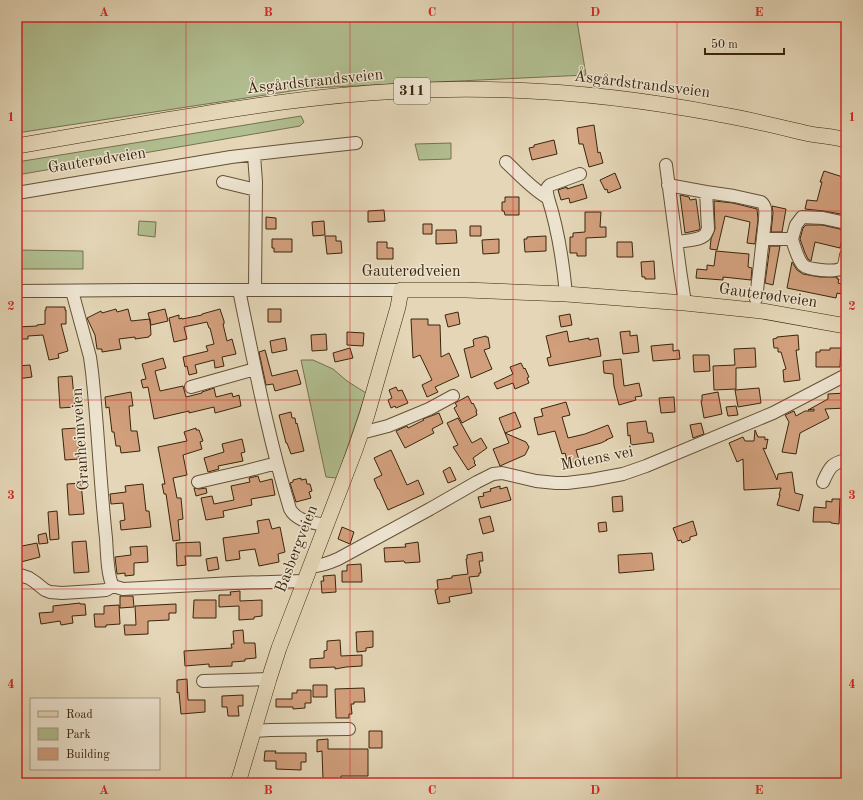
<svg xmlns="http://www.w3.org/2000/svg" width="863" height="800" font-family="'Old Standard TT',serif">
<rect width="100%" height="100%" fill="#e4d6b7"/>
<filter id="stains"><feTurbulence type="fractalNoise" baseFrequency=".005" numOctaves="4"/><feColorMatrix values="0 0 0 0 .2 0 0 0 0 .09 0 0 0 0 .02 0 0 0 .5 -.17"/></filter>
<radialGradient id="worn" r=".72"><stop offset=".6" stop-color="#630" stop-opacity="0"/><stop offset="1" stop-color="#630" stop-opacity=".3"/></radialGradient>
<!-- green -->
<path fill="#b1be90" stroke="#76724e" d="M17,17H583L577,21L586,75L311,88L17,133Z
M301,116L304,122L300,126L17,175V162Z
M451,143V159L419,160L415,144Z
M139,221L156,222L155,237L138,235Z
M17,250L83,251V269H17Z
M301,360H313L333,369L347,381L366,393L337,478L326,477Z"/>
<!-- building -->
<path fill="#d29f7d" stroke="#3a250b" d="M594,125L598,153L600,152L603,163L589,167L583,144H579L577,128Z
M554,140L557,154L532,160L529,148L534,147V145Z
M824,171L846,178V215L824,211L805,209L807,200L817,201L822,182H820Z
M615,173L621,188L608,193L607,189L605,190L600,180Z
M583,184L587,198L570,203L569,198L561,200L558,190L567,187V189Z
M680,195L689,197L690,200L696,199L700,228L699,230L685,233Z
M505,197H519V215H505L504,211H502V202H505Z
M714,201L733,203L757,209L758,219L755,244L747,243L750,222L725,216L717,250L710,249L711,239L715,229Z
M772,206L786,209L782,232H771L773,213Z
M384,210L385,221L368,222V211Z
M585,212H601L600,227H606V237L586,238V256H577V253H570V237H573V233L585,232Z
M266,217L276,218V229H266Z
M324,221L325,235L313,236L312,222Z
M423,224H432V234H423Z
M806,225H822L844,230L840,248L815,242L811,261L808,259L805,253L800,239L803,228Z
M470,226H481V236H470Z
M436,230H456L457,243L436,244Z
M325,236H336V241H341L342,253L327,254Z
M546,236V251L525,252L524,239H527V237Z
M272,239H292V252H274V248H272Z
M499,239V253L483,254L482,240Z
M377,242H387V248H393V259H377Z
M617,242H632L633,257H617Z
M770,246H780L773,285L765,283Z
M716,251L749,254L748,267L752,268L751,280L723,277V280L696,278L697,269L707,270V265L714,266Z
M654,261L655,279H645V277H642L641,262Z
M792,262L797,270L803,274L820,277H837V279H839L838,283L846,285V295L837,293L836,298L787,288Z
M46,307H65V310H66V324H61L68,351L58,354L59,358L49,360L43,335L28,336V339H17V327L37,326V325L45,324V310H46Z
M116,309L117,312L128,309L131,321L150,319L151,335L149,336V337L135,339V337L119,339L121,349L102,352V349H97L95,335L87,318L101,311L102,313Z
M165,309L168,321L151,325L148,313Z
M220,309L224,321V324H223L227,341L232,339L236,354L222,357L224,366L215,368L214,360L195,365L197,373L189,375L187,366L185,367L183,357L208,351L206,346L214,344L210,328H209L207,322L184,327L187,339L174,342L169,318L179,315V319L182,318V319L202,315V314Z
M268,309H281V322H268Z
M458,312L460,324L448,327L445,315Z
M570,314L572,325L561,327L559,316Z
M411,319H428V325H440L441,357L449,353L459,376L435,387L438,392L427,397L422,385L432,380L420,355L413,358Z
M567,331L569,342L589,338V340L598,338L601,356L549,366L547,358L551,357L546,336Z
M630,331V336L637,335L639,352L623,354L620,332Z
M347,332L364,333L363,346L347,345Z
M326,334L327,350L312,351L311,335Z
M798,335L799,350H796L800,380L784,382L783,370L786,369L781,352H778V348H774L773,339L777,338V337Z
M486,336V337H488L490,348L484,350L492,369L471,378L464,349L474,346L473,340L474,339Z
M285,338L287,350L272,353L270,341Z
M673,344V351L679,350L680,359L653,361L651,346Z
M350,348L353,358L335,362L333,353Z
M755,348L756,367L736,368V389L714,390L713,366L735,365L734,349Z
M830,348H841L840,367H816V352H820V350H830Z
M265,350L272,376L297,370L301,384L275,391L273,384L266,385L259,352Z
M693,355H709L710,371L694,372Z
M163,358L166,368L155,371L160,391L183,386L186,397L202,393V392L214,388L216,397L232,393L233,397L239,395L241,406L215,413L214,407L189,413V411L154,419L148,387L143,388L141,380L146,379L142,364Z
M621,359L624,386L639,383L642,396L635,397L636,400L619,405L614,386L613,374L604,373L603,361Z
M521,363L524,369L525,368L529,377L527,378L529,383L515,389L513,383L497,389L494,383L513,374L510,367Z
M30,365L32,377L17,379V366Z
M72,376L75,407L60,408L58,377Z
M396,387L398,391L402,390L408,403L396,408L395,406L391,408L388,400L392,398L389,390Z
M759,388L761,403L738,407L735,390Z
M131,392L133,406H129L131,431H137L140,451L121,453L120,446H116L114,432H112L109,407L106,408L105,397Z
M718,392L722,414L704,418L701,401H702V395Z
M846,393V408L825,409L829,418L800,433L796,454L782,452L789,422L785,415L794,411L796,416L805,411H814V409L808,410L828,399V394Z
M468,396L472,404L473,403L477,411H476L477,415L462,423L454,408L457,406L455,403Z
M674,397L675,412L661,413L659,398Z
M566,402L570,415L562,417L568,438L585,434L608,425L613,437L606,440H607L601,443L576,450L579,460L568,464L565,453L562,454L555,431L538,435L534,418L543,416L541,409Z
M736,406L738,415L728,416L726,407Z
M291,412L292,418H295L296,424L297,423L304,451L291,454L287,443H286L279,415Z
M515,412L521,427L505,433L526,442L529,447L525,455L500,466L493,449L509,443L499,418Z
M439,413L443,423L432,429L434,433L405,448L396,431L407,426L408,428L424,420L423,419Z
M458,418L472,443L481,438L487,448L473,458L475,462L474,463L476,465L468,470L453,447L458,445L447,423Z
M646,421L648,433H652L654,442L631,445L630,435L628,436L627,423Z
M701,423L704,434L693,438L690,425Z
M77,428L79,459L65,460L62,429Z
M196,428V430H199L203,441L200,442L202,449L183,455L187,475L173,478L177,498H181L183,519L178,520L180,540L173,541L166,494H164L162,484H165L158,447L187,441L184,432Z
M755,430L758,437H765V440L768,439L766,449L763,448L777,480L778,474L792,472L795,493L803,495L799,511L777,505L780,495H779L781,488L744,490L743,459L737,462L729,443L743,437L745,441H754Z
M242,439L245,452L241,453L243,461L218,466L219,469L208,472L204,458L224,452L222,444Z
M391,450L407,485L418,480L424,494L388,510L379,489H378L374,479L382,475L374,458Z
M450,467L456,480L448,483L443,471Z
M258,476L260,482L272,479L275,495L251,499L252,505L223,511L224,517L206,520L201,498L212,496L214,504L234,500L231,486L250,482L249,478Z
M301,478V480L306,479L307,484H310L312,491L309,492L311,498L296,502L290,483L293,482V480Z
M81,483L84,514L69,515L67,484Z
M143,484L146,511H149L151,527L121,530L120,521L125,520L123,503L111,504L110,494L126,492L125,486Z
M500,486V489L507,487L511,500L481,508L478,497L484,496L483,493L491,491L490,489Z
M194,488L199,489L206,488L207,493L196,496Z
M622,496L623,511L613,512L612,497Z
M832,499H840L839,524L831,523V522H813L814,507L826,508V501L832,502Z
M57,511L59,539L50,540L48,512Z
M490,516L494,531L483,534L479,519Z
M269,519L272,529L280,527L285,552L278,554L279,562L259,566L255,549L239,551L240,559L226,561L223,538L259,533L257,521Z
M693,521L697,535L690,537V540L682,543L681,540L678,541L673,528Z
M606,522L607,531L599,532L598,523Z
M342,527L354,532L350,544L338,539Z
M46,533L48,543L39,544L38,535Z
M86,541L89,572L74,573L72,542Z
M200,542L201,556H185L186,565L177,566L176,543Z
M418,542L420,562L405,563L404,561L385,562L384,548L406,547L405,544Z
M37,543L40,557L17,563V547Z
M147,546L148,562L134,563V575L125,576V573L117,574L115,557L131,555L130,547Z
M482,552L483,561H479L481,573H479V576L469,577L472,593L449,597L450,602L438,604L435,590L438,589L437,580L452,578V576L468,574L466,559H467V555Z
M652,553L654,570L619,573L618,555Z
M217,557L219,569L208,571L206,559Z
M361,564L362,582H342V571H347V565Z
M335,575L336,592L322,593L321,581H324L323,576Z
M240,591V601L262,600V616L254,617V619L239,620V606L219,607V595H231L230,592Z
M120,596H133L134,607L120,608Z
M194,600H216V618H193Z
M80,603V604H85L86,615L72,616L73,623L61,625L60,621L41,624L39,613L53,612V606Z
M176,604V613H169V620L148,621V634L125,635L124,625H136L135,606Z
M119,605L120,624L106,625V627H95L94,614H104V606Z
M243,630L244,643H255L256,658L245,659V661L232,662V666L209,667V664L185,666L184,651L232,648L231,644H234L233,631Z
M373,631V647L366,648V651L357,652L356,632Z
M340,640L341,656L362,655V666L346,667L335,669V667L310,668V659L324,658V651L327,650V641Z
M187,679L188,700H205V712L181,714L179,692L177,693V680Z
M313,685H327V697H313Z
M364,688L365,702H354V704H351L352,714H349V718H336L335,689Z
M297,690H311V703H305V708L293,709V707H276V699H292V693H297Z
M243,695V706H238L239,716H228L227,707H222V696Z
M369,731H382V748H369Z
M328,739V749H368V776H341V780H323L322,751L317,752V740Z
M265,751H276L275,753H306V762H301V770L276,769V761H264Z"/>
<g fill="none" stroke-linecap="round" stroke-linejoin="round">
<defs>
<path id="minor" d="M254,155L256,182L255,290
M506,162C519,174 532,189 548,198C558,229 563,262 566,294
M666,165L680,270L685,303
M223,182L256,190
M668,185L706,192L708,229C707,231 706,234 705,235C700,240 684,241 677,242
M706,192L734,196L761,202C767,207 765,213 765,220L756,299
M17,193L231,157L291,150L356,143
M548,198C547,192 545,189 550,185L580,174
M763,239H792C794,246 798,260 803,265C808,270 834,272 840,269C845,267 845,260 846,255
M792,239L796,225L802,217L823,218L846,223
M239,290C254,363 268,437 290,509C297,522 312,522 325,525
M17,291L137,290H401
M72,291L90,357L92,372C98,427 100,483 106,538C107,550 107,576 113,586
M191,387L255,369
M361,433L388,426L429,409L453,396
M198,482L246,471L277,463
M823,482C829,469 831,463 846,460
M310,566C319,567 329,563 338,559L430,509L477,482L493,474L502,473L536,481L556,483H567L591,480L623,474L646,466L773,413L846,375
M17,574L29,578L35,582L45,590L50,592L62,593L94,591L106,590L113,586L123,589L234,583L304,581
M203,681L269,679
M253,731L270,730L349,729"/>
<path id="major" d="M17,146C67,137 117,129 166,120C244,107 321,95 400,91C507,85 614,94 718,114C748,119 776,126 805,133C818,136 833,136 846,140
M238,783L269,679L279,648L355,450L367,415L398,307L401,290H466L566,294L685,303L762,311L846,326"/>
</defs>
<!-- minor casing -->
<use href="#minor" stroke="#645136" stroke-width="14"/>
<!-- major casing -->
<use href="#major" stroke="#3a250b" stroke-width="16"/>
<!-- minor -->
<use href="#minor" stroke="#ede4d0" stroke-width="12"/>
<!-- major -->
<use href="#major" stroke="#e4d6b7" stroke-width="15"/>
</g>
<!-- grid -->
<path fill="none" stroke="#d62828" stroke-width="1" stroke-opacity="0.55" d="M186,17V783M350,17V783M513,17V783M677,17V783M17,211H846M17,400H846M17,589H846"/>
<g text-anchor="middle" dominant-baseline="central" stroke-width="3" stroke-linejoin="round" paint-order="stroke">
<!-- shield labels -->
<rect fill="#ede4d0" stroke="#705e46" stroke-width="1" x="394" y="78" width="36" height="26" rx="3"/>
<g font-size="15" font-weight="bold" fill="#3a250b">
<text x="412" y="91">311</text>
</g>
<!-- street labels -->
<g font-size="16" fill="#3a250b" stroke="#ede4d0">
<text transform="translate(315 82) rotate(-6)">Åsgårdstrandsveien</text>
<text transform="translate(642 85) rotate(7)">Åsgårdstrandsveien</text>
<text transform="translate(97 161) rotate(-9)">Gauterødveien</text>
<text x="411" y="272">Gauterødveien</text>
<text transform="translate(768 296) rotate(8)">Gauterødveien</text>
<text transform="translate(81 439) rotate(-94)">Granheimveien</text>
<text transform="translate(597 459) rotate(-11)">Motens vei</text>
<text transform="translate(297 549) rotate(-69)">Basbergveien</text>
</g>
</g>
<!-- margin -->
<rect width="863" height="800" fill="none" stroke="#e4d6b7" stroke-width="44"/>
<!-- legend -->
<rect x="30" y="698" width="130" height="72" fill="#ede4d0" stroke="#a59881"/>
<rect x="38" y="711" width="20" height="6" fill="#e4d6b7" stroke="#a59881"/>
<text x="66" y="718" font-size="12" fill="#3a250b">Road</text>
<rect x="38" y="728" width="20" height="12" fill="#b1be90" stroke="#a59881"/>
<text x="66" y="738" font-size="12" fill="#3a250b">Park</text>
<rect x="38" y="748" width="20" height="12" fill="#d29f7d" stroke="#a59881"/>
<text x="66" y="758" font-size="12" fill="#3a250b">Building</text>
<!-- scale -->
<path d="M705 48v6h79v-6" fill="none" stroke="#3a250b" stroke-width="2"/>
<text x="711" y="48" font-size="12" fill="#3a250b" stroke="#ede4d0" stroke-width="3" paint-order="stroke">50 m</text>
<rect x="22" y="22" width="819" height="756" fill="none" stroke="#d62828" stroke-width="1.5"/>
<g font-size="13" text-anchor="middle" font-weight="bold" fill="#d62828">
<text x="104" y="16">A</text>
<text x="268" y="16">B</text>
<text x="432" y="16">C</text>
<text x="595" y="16">D</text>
<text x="759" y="16">E</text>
<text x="11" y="121">1</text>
<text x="852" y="121">1</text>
<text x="11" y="310">2</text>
<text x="852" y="310">2</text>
<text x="11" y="499">3</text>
<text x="852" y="499">3</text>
<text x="11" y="688">4</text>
<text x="852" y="688">4</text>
<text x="104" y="794">A</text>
<text x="268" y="794">B</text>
<text x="432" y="794">C</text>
<text x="595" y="794">D</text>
<text x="759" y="794">E</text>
</g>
<rect width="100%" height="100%" filter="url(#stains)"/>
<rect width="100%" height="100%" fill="url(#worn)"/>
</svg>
